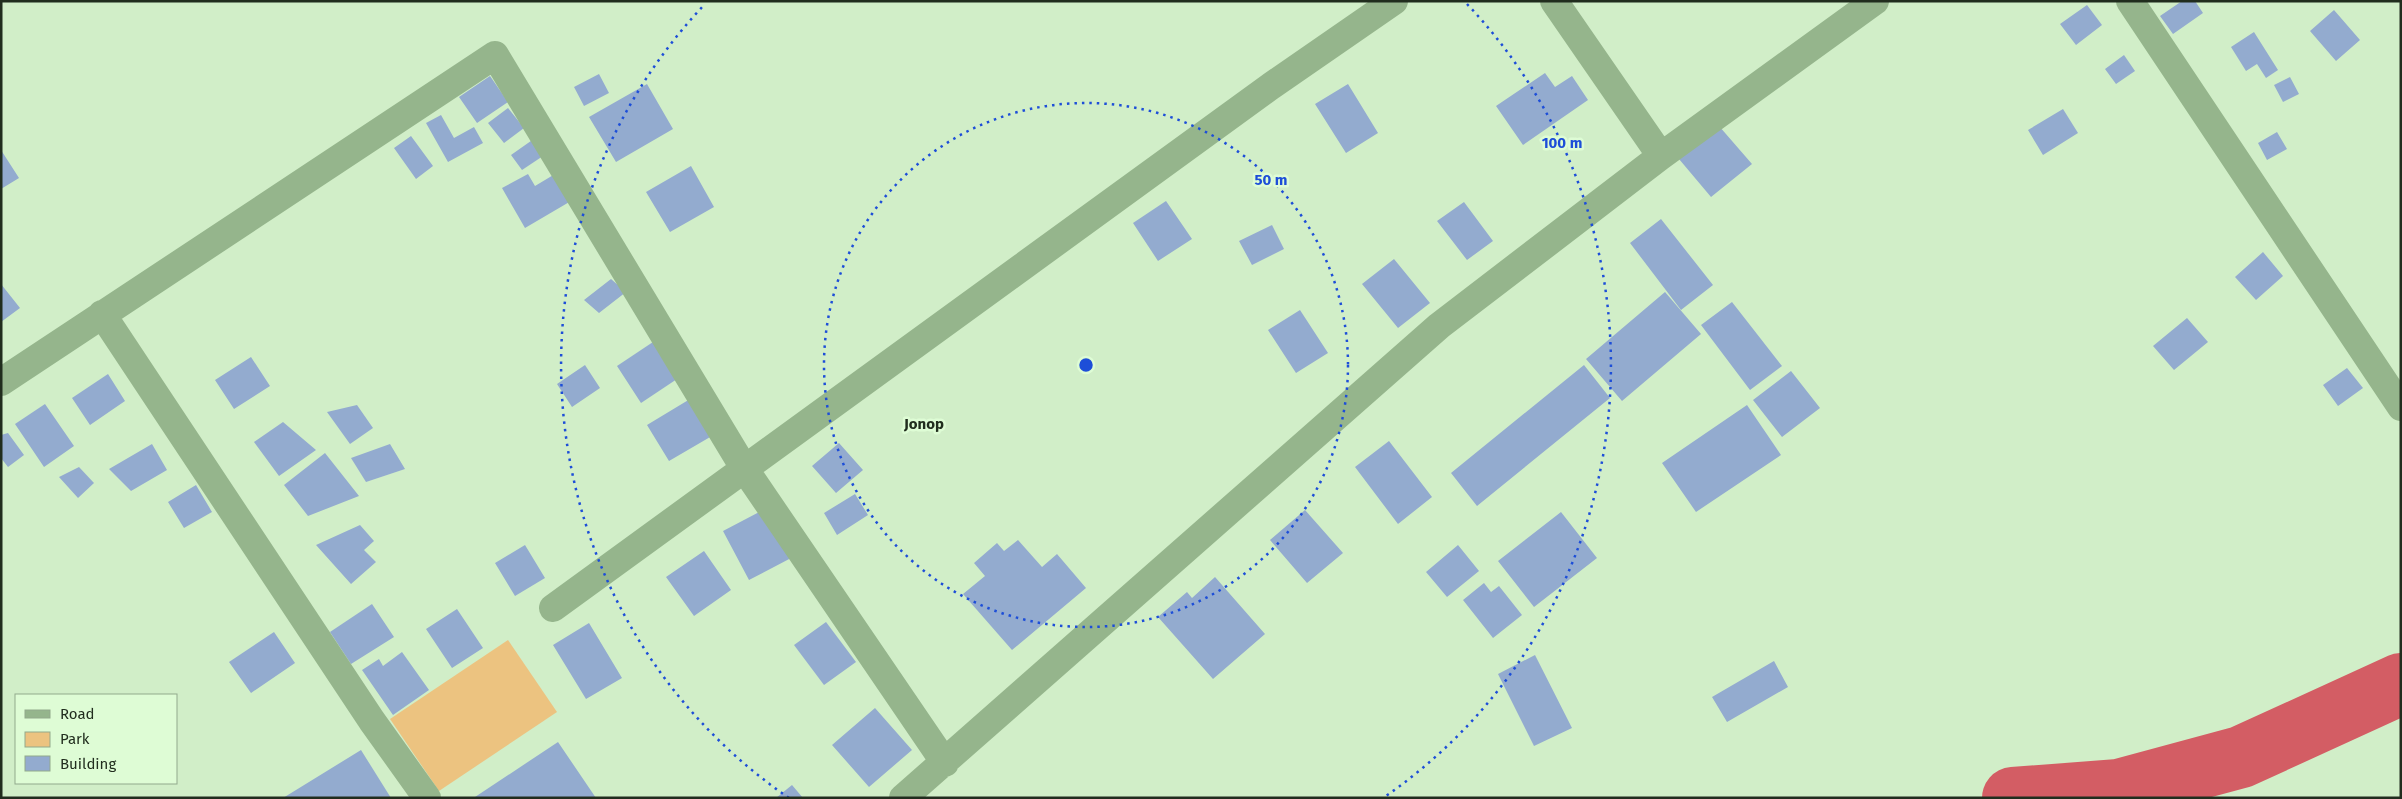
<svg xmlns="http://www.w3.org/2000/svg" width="2402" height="799" font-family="'Fira Sans',sans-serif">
<rect width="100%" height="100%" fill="#d1eec8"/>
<!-- green -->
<path fill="#ecc380" d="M508,640L557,712L439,791L390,719Z"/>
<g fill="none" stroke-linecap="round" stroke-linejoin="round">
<!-- river -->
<path stroke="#d35d64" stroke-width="62" d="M2013,798L2119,790L2241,757L2401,684"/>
</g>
<!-- building -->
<path fill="#93abcf" d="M2182,1H2195L2203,13L2173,34L2160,16Z
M2087,5L2102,25L2076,45L2060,24Z
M2334,10L2360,40L2336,61L2310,31Z
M2254,32L2278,70L2266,78L2257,64L2246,71L2231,47Z
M2124,55L2135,71L2116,84L2105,69Z
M1545,73L1555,87L1572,76L1588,100L1523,145L1496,106Z
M599,74L609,93L584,106L574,87Z
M490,76L508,102L477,123L459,97Z
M2290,77L2299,94L2283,102L2274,85Z
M647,84L673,129L616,162L589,117Z
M1348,84L1378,133L1346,153L1315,104Z
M508,108L524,128L504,143L488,123Z
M2063,109L2078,133L2043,155L2028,130Z
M441,115L454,138L474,127L483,143L448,162L426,123Z
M1719,126L1752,164L1711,197L1679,159Z
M2277,132L2287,149L2267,160L2258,143Z
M411,136L433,166L416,179L394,148Z
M538,136L549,152L522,170L511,155Z
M1,150L19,178L1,189Z
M691,166L714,207L670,232L646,192Z
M528,174L535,186L555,174L571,201L525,228L502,188Z
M1166,201L1192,239L1158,261L1133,223Z
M1464,202L1493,241L1467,260L1437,221Z
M1661,219L1713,285L1681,310L1630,243Z
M1272,225L1284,249L1252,265L1239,241Z
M2263,252L2283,276L2256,300L2235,277Z
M1394,259L1430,303L1398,328L1362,284Z
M611,279L626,292L599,313L584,300Z
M1,284L20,308L1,322Z
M1665,292L1701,334L1622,401L1586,359Z
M1732,302L1782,366L1750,390L1701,325Z
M1300,310L1328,353L1296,373L1268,330Z
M2187,318L2208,342L2174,370L2153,346Z
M653,342L677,379L641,403L617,366Z
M251,357L270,386L234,409L215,380Z
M585,365L600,388L572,407L557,384Z
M1584,365L1610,398L1477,506L1451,473Z
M2347,368L2363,388L2338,406L2323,385Z
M1791,371L1820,408L1782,437L1753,400Z
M108,374L125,401L90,425L72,398Z
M695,396L717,433L669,461L647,425Z
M45,404L74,446L44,467L15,424Z
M357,405L373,428L350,444L327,412Z
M1747,405L1781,455L1696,512L1662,463Z
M283,422L316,450L279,476L254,442Z
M8,433L24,455L8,467L1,458V435Z
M1389,441L1432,497L1398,524L1355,467Z
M839,443L863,470L836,493L812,466Z
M152,444L167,470L131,491L109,469Z
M390,444L405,469L366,482L351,458Z
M325,453L359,496L308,516L284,485Z
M79,467L94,483L78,498L59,477Z
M196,485L212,512L184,528L168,502Z
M855,494L868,515L837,535L824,513Z
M767,508L793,557L749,580L723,531Z
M1305,510L1343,553L1307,583L1270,540Z
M1561,512L1597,558L1534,607L1498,561Z
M360,525L374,541L364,550L376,562L351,584L316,545Z
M1018,540L1042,567L1057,554L1086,588L1012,650L963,594L985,576L974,563L997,543L1004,551Z
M525,545L545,578L515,596L495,563Z
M1458,545L1479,571L1447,597L1426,572Z
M704,551L731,590L694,616L666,577Z
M1215,577L1265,634L1213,679L1158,617L1187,592L1192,598Z
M1484,583L1491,592L1499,586L1522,615L1493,638L1463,600Z
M372,604L394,637L351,664L330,632Z
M457,609L483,648L452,668L426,629Z
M826,622L856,662L824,685L794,645Z
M589,623L622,678L586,699L553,645Z
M274,632L295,663L251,693L229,662Z
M402,652L429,690L393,715L362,670L379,659L383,666Z
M1535,655L1572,728L1534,746L1498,674Z
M1774,661L1788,687L1727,722L1712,697Z
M875,708L912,750L869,787L832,745Z
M558,742L596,798L475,797Z
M361,750L391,798H283Z
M792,785L803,798H776Z"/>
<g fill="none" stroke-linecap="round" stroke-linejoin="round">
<!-- minor -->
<path stroke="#95b58c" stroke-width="28" d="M1554,1L1661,156
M2130,1L2401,407
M102,314L372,721L427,798
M1,382L495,55L744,468L945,763
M553,608L1271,86L1394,1
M903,798L1439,326L1661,156L1875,1"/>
</g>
<!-- distance rings -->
<g fill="none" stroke="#1d4ed8" stroke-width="2.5" stroke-dasharray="2.5 5">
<circle cx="1086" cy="365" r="262"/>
<path d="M789 798A525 525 0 0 1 705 4M1467 4A525 525 0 0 1 1383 798"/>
</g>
<g text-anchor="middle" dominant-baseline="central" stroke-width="5" stroke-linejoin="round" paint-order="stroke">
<!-- quarter labels -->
<g font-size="15" font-weight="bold" fill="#212d1e" stroke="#defcd5">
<text x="924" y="424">Jonop</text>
</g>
</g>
<circle cx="1086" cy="365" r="8" fill="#1d4ed8" stroke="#defcd5" stroke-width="2.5"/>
<g font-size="15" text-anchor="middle" font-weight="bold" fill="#1d4ed8" stroke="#defcd5" stroke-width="5" stroke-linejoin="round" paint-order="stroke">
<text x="1562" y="148">100 m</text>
<text x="1271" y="185">50 m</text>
</g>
<!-- border -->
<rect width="2402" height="799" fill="none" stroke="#212d1e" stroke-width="5"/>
<!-- legend -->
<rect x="15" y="694" width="162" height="90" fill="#defcd5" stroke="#92a98c"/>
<rect x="25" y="710" width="25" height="8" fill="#95b58c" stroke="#92a98c"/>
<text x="60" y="719" font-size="15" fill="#212d1e">Road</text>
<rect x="25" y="732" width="25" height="15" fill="#ecc380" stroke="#92a98c"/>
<text x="60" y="744" font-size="15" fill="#212d1e">Park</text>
<rect x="25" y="756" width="25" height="15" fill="#93abcf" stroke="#92a98c"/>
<text x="60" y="769" font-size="15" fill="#212d1e">Building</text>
</svg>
